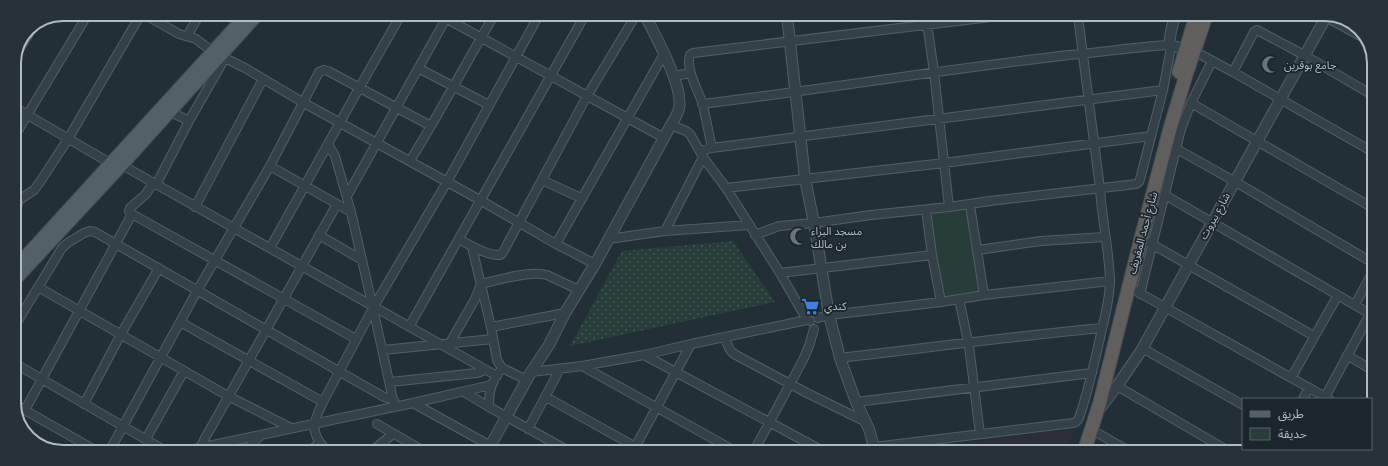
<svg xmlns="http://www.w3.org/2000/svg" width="1388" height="466" font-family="Figtree,'Noto Sans Arabic',sans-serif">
<defs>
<pattern id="grass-dots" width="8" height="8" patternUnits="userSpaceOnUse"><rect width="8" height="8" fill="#283d3a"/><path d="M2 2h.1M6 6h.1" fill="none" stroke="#455755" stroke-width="1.8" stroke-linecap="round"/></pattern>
</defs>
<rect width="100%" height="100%" fill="#222f37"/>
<!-- medical -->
<path fill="#2d2e39" d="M1074,429L1066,451H896Z"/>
<!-- grass -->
<path fill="url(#grass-dots)" d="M733,241L775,302L570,346L622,251Z"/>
<!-- park -->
<path fill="#283d3a" d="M970,205L983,294L941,301L927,210Z"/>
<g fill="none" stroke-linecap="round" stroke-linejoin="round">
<defs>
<path id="minor" d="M144,14L179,34L196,39L213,52
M440,15L664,138
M926,16L934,72L949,207
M1326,17L1366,39
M187,36L200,14
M18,51L33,27
M1194,51L1233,72L1373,152
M221,56L245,68L304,103L480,200L556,244L595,264
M418,68L489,105
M1233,72L1254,32L1257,30L1304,55L1374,96
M673,76L691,73
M1191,103L1373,208
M702,104C825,89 947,69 1069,55C1103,52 1136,47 1169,45L1170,53L1163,90L1140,179L1139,182L1136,184L990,201L949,207L871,215L814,223L779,226L755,235
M14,107L110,163
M171,112L189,121
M671,125L686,131L690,134L703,157L726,188L780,273L807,320
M14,137L88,14
M328,144L335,156L351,212L373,308L394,404
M712,148C709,134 706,119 703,105C699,92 685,68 690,55L693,53L999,16
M1175,148L1234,181L1373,263
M700,151L712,148L1163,90
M410,161L431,126L494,15
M122,165L497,376
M270,166L351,212
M542,180L581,198
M153,183L146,194L130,208L129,211L130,213L356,339
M156,185L189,121L225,58
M726,188L944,163L1151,136
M1165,195L1372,315
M347,196L448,15
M970,205L984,295
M195,207L263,79
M926,210L932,255L941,302
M14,217L19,200L34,190L40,182L68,139L141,14
M665,231L703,157
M319,235L362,260
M459,239C469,245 488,256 500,255L502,254L587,96L636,15
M608,239L665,231L749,225
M1148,242L1314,336
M556,244L664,54
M472,247L491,327L497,360L502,368
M270,248C314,170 356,92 401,15
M978,250L1041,241L1105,237
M780,273L932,255
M38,287L228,396L291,428
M1136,291L1329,399
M1140,294L1181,129L1191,103L1212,61
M959,299L969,346L980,434
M1355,305L1372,273
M818,318L829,315L941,302L984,295L1110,281
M180,322L323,402
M14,327L62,248L69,242L84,233L90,231L95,232L384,397L394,400
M409,327L585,15
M491,327L565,313
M724,337L730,350L734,354L807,393L866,422
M447,348L475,299L481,284C497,280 532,270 547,275L579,290
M1142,348L1243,405
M383,350L493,339
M644,355L823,451
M1347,355L1372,370
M840,358C927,348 1015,336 1102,328
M14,363L164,450
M582,366L735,451
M500,371L502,368L527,380
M531,372L582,366L644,355L691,344L807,320L810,321
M1291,378L1338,295
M390,382L477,373L485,370
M1117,386L1230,452
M464,392L489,407L567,450
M546,397L643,451
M1325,397L1370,314
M1303,399L1309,388
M856,402L1092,373
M413,403L498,450
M14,404L95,450
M84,404L121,334L159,268
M489,407C489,398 489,388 494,381
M25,410L132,214
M377,424L422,450
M528,429L560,369
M1092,430L1131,452
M146,439L184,371
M201,447L204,440L337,204
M874,447L1073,423L1076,422L1079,418C1088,392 1094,365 1100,338C1104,319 1110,300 1110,280C1109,250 1102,220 1100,189L1078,16
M1321,449L1325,452
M110,450L197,291L270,166L319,72L324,70L328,71L431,126
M189,450L413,403L491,385
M246,450L260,436
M311,450L319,443
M326,450C309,432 313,422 323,402L373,308L447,182L539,15
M373,450L393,434
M633,451L691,344
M754,451L803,360L809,346L814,329
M1273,452L1275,449"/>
<path id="tertiary" d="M787,15L805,179L814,223L829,315L840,358L856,402L869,429L874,447L872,451
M1175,16L1171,31L1169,45L1185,49
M1099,410L1117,386L1141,351L1326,17
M488,450L531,372L549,345L565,313L595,264L671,125C674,120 678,114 679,108C684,87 655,35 645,15"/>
<path id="primary" d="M14,269L247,14
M14,281L122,165L258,14"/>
<path id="trunk" d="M1179,72L1196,16
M1084,452L1100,402L1141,238L1171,125L1186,75L1206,16"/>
</defs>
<!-- minor casing -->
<use href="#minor" stroke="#535f65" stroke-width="10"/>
<!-- tertiary casing -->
<use href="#tertiary" stroke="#535f65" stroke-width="12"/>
<!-- primary casing -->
<use href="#primary" stroke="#3f4a51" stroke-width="14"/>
<!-- trunk casing -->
<use href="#trunk" stroke="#404c52" stroke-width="15"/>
<!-- minor -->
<use href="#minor" stroke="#354148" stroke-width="8"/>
<!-- tertiary -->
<use href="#tertiary" stroke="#354148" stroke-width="10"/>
<!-- primary -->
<use href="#primary" stroke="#536068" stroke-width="12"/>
<!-- trunk -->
<use href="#trunk" stroke="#605f5e" stroke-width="13"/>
</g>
<!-- icons -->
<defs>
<symbol id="mosque-bare" viewBox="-9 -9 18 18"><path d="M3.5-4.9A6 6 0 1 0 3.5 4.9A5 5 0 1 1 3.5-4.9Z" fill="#6b7280" stroke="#1b262c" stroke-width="2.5" paint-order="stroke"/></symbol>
<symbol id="supermarket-bare" viewBox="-9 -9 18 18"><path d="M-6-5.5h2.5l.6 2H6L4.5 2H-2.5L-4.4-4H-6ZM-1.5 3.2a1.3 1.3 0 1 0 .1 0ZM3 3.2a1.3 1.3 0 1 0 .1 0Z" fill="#3f7fe0" stroke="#1b262c" stroke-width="2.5" paint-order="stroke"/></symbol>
</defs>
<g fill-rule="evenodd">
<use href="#mosque-bare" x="1258" y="52" width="25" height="25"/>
<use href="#mosque-bare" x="786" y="224" width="25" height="25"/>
<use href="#supermarket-bare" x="798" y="294" width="25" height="25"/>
</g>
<g text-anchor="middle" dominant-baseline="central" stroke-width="3.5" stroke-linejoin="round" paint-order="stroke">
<!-- poi labels -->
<g font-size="11" fill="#b0bcc4" stroke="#1b262c" text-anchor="start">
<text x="1284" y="65">جامع بوقرين</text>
<text x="811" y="231">مسجد البراء<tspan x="811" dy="13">بن مالك</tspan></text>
<text x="824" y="306">كندي</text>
</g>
<!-- street labels -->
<g font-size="11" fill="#b0bcc4" stroke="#1b262c">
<text transform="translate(1215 216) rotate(-61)">شارع بيروت</text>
<text transform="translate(1143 233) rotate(-75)">شارع أحمد المقريف</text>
</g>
</g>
<!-- crop -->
<path d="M0 0H1388V466H0ZM63 21H1325A42 42 0 0 1 1367 63V403A42 42 0 0 1 1325 445H63A42 42 0 0 1 21 403V63A42 42 0 0 1 63 21Z" fill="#273238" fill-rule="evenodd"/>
<path fill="none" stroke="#b0bcc4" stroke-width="2" d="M63 21H1325A42 42 0 0 1 1367 63V403A42 42 0 0 1 1325 445H63A42 42 0 0 1 21 403V63A42 42 0 0 1 63 21Z"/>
<!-- legend -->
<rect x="1242" y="398" width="130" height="52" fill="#1b262c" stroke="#576269"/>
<rect x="1250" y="411" width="20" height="6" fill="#536068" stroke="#576269"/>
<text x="1278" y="418" font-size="12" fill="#b0bcc4">طريق</text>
<rect x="1250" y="428" width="20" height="12" fill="#283d3a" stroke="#576269"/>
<text x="1278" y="438" font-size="12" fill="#b0bcc4">حديقة</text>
</svg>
